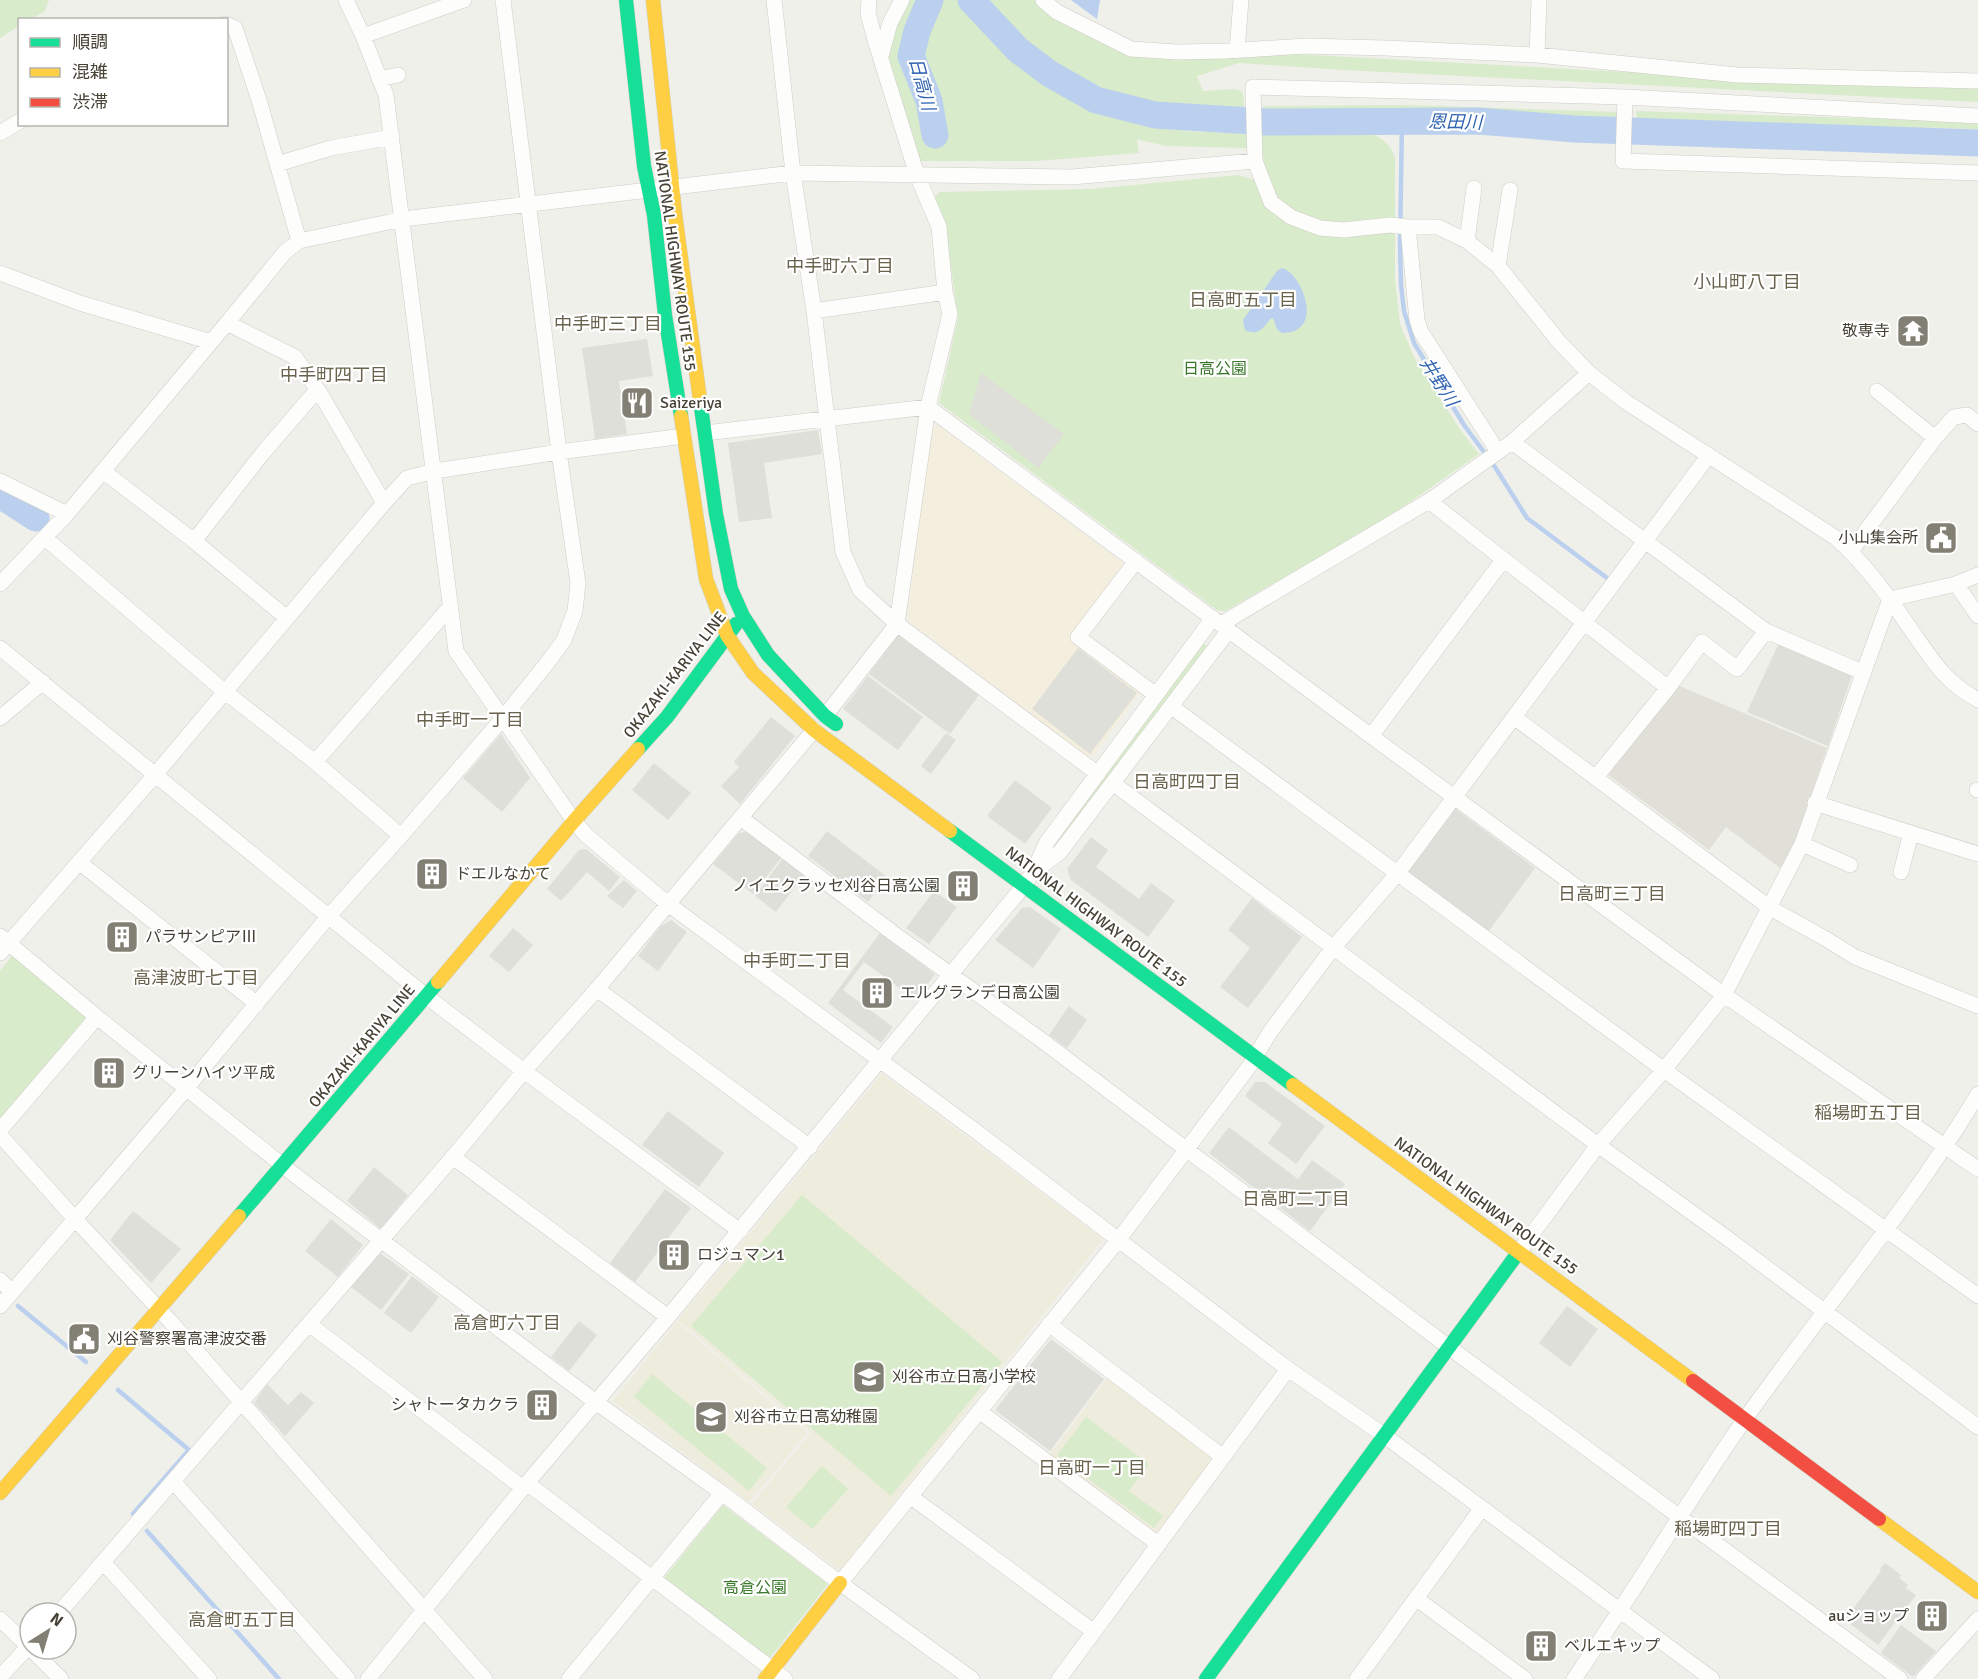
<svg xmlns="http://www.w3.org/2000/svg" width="1978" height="1679" font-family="Signika,'Noto Sans JP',sans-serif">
<rect width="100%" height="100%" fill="#f0f0ea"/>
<!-- commercial -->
<path fill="#f3eedd" d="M938,425L1124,564L1069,638L1140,692L1094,755L1087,756L907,620L931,428Z"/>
<!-- industrial -->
<path fill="#e0dfd8" d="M1677,685L1827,748L1795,841L1780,868L1726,827L1709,850L1608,775Z"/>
<!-- education -->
<path fill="#eeecdc" d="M882,1074L1103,1239L840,1570L752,1504L811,1433L678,1320Z
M677,1322L807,1433L749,1502L613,1401Z
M1108,1377L1210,1453L1211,1462L1160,1531H1153L1050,1454Z"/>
<!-- green -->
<path fill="#d8ebca" d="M0,0H49L45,11L31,19L20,20L19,26L0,38Z
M906,0H922L904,43L903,64L929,144L942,140L918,59L921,33L937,0H960C1014,74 1086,119 1178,130C1200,133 1224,132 1247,132V148L1165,146L1137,139L1139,153L1036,161H920L887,64L889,41Z
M987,0H1038L1131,52H1255L1776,80L1978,88V102L1344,70L1239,63L1197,76L1203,91L1235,89L1243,92L1244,110C1221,109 1197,110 1174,107C1098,96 1034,61 987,0Z
M1403,105L1619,112L1618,121L1401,113L1264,115L1263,106Z
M1636,111L1978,122V129L1637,121Z
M1260,131L1372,134C1384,139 1390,145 1395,157V280L1400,324L1414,357L1461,431L1479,454L1384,520L1225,611L1217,610L939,403L958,318L945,224L932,201L939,192L1092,189L1238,175L1254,180L1264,163Z
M1203,643L1208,647L1061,844L1055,841Z
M12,956L86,1017L0,1119V971Z
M802,1195L1002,1362L891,1496L691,1326Z
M652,1374L767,1468L749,1491L634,1397Z
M1086,1417L1149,1464L1129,1491L1163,1516L1154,1528L1057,1455Z
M822,1466L848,1489L812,1529L786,1507Z
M723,1505L828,1584L770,1658L664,1578Z"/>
<!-- parking -->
<path fill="#dfdfda" d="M647,339L653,376L619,381L627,434L595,439L582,348Z
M981,373L1064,434L1038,468L969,414Z
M818,430L822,454L764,463L772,518L739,522L728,443Z
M898,635L979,695L950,734L869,674Z
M1778,645L1852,675L1828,746L1747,712Z
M1078,648L1137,693L1090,754L1032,709Z
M868,676L923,717L898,750L843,709Z
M771,717L795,736L740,804L721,786L739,767L734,762Z
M946,733L956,740L931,774L921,766Z
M501,734L530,778L502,812L463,778Z
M654,763L691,793L668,820L632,790Z
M1015,780L1052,808L1025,844L987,816Z
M1454,808L1535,868L1488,932L1407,872Z
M827,831L887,877L868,902L808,856Z
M746,832L781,858L753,894L713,864L739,833Z
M1091,837L1108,850L1096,867L1139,899L1151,883L1175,901L1148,937L1071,880L1067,869Z
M586,849L620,877L609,891L587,872L561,901L547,889L579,850Z
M782,859L804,875L776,912L755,896Z
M624,880L637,891L623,908L607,896Z
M934,891L957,907L929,944L906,928Z
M1252,898L1302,937L1248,1008L1220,987L1250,948L1228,930Z
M1030,907L1061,929L1033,968L995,940L1022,908Z
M671,920L687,932L658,971L638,956L661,926Z
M513,928L533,945L509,972L489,956Z
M880,933L935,974L916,1000L864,962L843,990L893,1027L881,1043L828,1003Z
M1069,1006L1087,1020L1067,1048L1049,1035Z
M1255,1082H1265L1325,1126L1296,1164L1268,1143L1282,1124L1245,1096Z
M668,1111L724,1153L699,1187L642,1145Z
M1229,1127L1298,1179L1312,1160L1345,1184L1310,1231L1209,1153Z
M374,1167L408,1195L381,1229L347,1201Z
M665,1189L691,1208L635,1282L610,1263Z
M133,1211L181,1249L151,1283L110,1240Z
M331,1219L363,1245L338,1277L305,1251Z
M380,1253L409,1274L381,1310L351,1287Z
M412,1276L439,1297L411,1333L384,1313Z
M1567,1306L1598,1329L1570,1367L1539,1343Z
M579,1321L597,1335L569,1371L551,1357Z
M1051,1339L1104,1379L1050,1451L995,1410Z
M267,1384L288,1405L301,1392L314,1403L285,1436L254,1403Z
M1885,1563L1901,1575L1899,1578L1908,1585L1906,1588L1916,1595L1878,1645L1845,1620L1881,1571L1880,1569Z
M1901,1625L1936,1651L1913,1677L1881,1653Z"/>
<!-- water -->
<path fill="#bbd0ee" d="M1071,0H1100L1097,19Z
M1282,268C1302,273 1326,333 1282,333L1277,329L1273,318L1270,319C1263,329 1257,336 1245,330L1243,320L1277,271Z"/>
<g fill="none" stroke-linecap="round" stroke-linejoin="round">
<!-- stream -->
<path stroke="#bbd0ee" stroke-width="4.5" d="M1402,120L1400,246L1401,285L1404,311L1414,343L1464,425L1495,467L1527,518L1611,581
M18,1306L86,1362
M118,1390L189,1450L133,1514
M147,1531L279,1679"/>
<!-- river -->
<path stroke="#bbd0ee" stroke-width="27" d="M930,0L917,31L911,56L929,101L935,135
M971,0L1018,50L1050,74L1096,100L1155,115L1268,122L1479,121L1574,129L1978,143
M0,495L36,518"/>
<defs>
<path id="street" d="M346,0L363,36L386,95L456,651L574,821L586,835L668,904L973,1129L1288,1369L1385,1436L1712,1679
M774,0L793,173L814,311L843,552L860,590L897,624L1098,774
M1043,0L1057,12L1131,49L1177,52L1226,51L1306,46L1386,48L1537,55L1737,75L1978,81
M226,24L235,28L259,100L299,241
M363,36L464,0
M1237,51L1241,0
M1537,55L1539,0
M881,56L890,23L902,0
M379,79L398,75
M1625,97L1623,161L1978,173
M0,133L20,121
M277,164L331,148L392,137
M1408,227H1438L1467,241L1498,266L1560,343L1589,373
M1467,241L1474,188
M1498,266L1510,190
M0,273L80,303L211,342
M814,311L945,292
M705,433L928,407L1371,736L1724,995L1978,1169
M1935,438L1954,417L1967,415L1978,424
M1512,442L1766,631L1862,672
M1498,452L1421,332L1417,320L1408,227L1390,225L1343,230L1320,228L1291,217L1271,202L1255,161L1253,87L1625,97L1978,116
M103,471L194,541L287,618
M0,481L67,514
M1429,501L1668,688L1596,777
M384,503L320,393L295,357L227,323L285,252L299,241L403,219L793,173L1072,177L1255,161
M45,538L224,691L315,762L401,836
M194,541L262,454L317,390
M1851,551L1935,438L1877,391
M1136,561L1078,637L1156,695
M0,584L67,514L227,323
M1956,584L1978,616
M1890,599L1956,584L1978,575
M1221,624L1429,501L1512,442L1589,373L1626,402L1836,538C1866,564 1889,598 1912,631C1933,661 1945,682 1978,700
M0,648L426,996L524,1071L740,1231
M1668,688L1702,642L1737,669L1766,631
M1172,707L1664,1070L1978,1296
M825,716L897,624L928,407L950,314L945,292L939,227L917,175L875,40L868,13L869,0
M1514,717L1770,908L1826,939L1855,957L1978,1006
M0,718L43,682
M1371,736L1504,559
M315,762L450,607
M1114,784L1598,1145L1727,1238L1978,1427
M1977,790H1978
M1815,803L1978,854
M741,818L893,933L1040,1039L1450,1348L1900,1679
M1802,844L1850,865
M79,862L257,1004
M1034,872L1060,852L1229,630
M1901,872L1911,833
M0,936L97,1017L296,1176L597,1403L722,1493L840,1583L972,1679
M0,953L154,776L384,503L407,478L435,471L559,452L503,0
M597,989L810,1147
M0,1130L97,1017
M0,1135L75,1219L186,1089L328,917L407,829L503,718L548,662L564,640L575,611L578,583L559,452L684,436
M453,1157L668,1317
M1518,1253L1598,1145L1664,1070L1724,995L1802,844L1890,599
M0,1280L12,1292
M0,1306L75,1219L170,1321L485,1679
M309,1324L523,1488
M1049,1324L1223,1457
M979,1411L1158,1544
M173,1481L348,1679
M527,1483L785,1679
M910,1496L1094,1632
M103,1562L209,1679
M840,1583L1119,1239L1251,1064L1270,1032L1333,948L1397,874L1709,455
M1417,1599L1525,1679
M59,1613L453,1157L524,1071L597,989L814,730
M0,1619L30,1648
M31,1649L61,1679
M0,1677L30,1645
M368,1679L527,1483L668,1317L1017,894L1032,874L1047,842L1213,618
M569,1679L722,1493
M1059,1679L1288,1369
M1357,1679L1482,1508
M1574,1679C1631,1597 1681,1511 1738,1429C1817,1316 1907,1212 1978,1094
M1923,1679L1978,1619"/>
<path id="fast" d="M626,0L644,166L654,215L665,315L681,416
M700,400L716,514L731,589L743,616L768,655L825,716L836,724
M638,749L667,717L736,624
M950,831L1293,1085
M239,1216L438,982
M1206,1679L1518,1253"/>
<path id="slow" d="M653,0L675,214L700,400
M681,416L706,579L727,635L753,673L814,730L950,831
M438,982L574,821L638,749
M1293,1085L1693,1381
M0,1493L239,1216
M1879,1519L1978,1592
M765,1679L840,1583"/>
<path id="jam" d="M1693,1381L1879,1519"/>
</defs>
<!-- street casing -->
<use href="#street" stroke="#cecdc7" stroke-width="16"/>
<!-- fast casing -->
<use href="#fast" stroke="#d0cec1" stroke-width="15"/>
<!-- slow casing -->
<use href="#slow" stroke="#d0cec1" stroke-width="15"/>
<!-- jam casing -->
<use href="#jam" stroke="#d0cec1" stroke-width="15"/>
<!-- street -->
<use href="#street" stroke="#fdfdfc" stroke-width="15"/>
<!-- fast -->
<use href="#fast" stroke="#16e098" stroke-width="14"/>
<!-- slow -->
<use href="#slow" stroke="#ffcf43" stroke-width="14"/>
<!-- jam -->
<use href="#jam" stroke="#f24e42" stroke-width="14"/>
</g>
<!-- icons -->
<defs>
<symbol id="temple-square" viewBox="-11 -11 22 22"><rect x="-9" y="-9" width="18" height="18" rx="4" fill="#828075" stroke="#fff"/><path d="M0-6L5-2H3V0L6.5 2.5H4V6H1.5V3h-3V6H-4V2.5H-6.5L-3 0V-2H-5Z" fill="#fff"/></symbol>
<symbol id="restaurant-square" viewBox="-11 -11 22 22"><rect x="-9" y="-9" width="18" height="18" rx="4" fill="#828075" stroke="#fff"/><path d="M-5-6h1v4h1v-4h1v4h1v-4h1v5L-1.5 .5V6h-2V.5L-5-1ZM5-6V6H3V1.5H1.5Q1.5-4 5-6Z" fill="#fff"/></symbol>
<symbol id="civic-square" viewBox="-11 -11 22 22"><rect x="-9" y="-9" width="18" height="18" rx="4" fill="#828075" stroke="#fff"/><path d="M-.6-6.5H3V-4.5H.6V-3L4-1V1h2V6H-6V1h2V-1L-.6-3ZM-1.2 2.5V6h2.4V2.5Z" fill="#fff"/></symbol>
<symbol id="building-square" viewBox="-11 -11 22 22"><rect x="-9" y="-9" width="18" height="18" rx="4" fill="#828075" stroke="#fff"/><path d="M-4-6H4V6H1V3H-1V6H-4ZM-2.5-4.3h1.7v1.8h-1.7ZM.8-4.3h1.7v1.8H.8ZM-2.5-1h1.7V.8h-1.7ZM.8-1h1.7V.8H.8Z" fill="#fff"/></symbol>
<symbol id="school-square" viewBox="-11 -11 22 22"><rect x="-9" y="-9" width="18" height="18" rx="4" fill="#828075" stroke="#fff"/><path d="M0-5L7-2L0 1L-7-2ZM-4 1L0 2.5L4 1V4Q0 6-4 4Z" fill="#fff"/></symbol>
</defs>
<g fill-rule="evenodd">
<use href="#temple-square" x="1894" y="312" width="38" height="38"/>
<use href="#restaurant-square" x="618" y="384" width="38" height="38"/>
<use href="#civic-square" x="1922" y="519" width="38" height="38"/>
<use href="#building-square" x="413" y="855" width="38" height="38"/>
<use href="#building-square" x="944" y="867" width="38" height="38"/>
<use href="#building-square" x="103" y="918" width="38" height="38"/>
<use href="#building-square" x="858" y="974" width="38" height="38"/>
<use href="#building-square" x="90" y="1054" width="38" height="38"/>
<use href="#building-square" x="655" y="1236" width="38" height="38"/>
<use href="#civic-square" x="65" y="1320" width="38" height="38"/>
<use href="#school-square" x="850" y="1358" width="38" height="38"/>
<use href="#building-square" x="523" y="1386" width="38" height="38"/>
<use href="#school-square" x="692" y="1398" width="38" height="38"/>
<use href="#building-square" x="1913" y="1597" width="38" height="38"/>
<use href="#building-square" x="1522" y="1627" width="38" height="38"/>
</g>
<g text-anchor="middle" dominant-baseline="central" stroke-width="4.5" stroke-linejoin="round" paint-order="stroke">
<!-- street labels -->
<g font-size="16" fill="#464336" stroke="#fff">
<text transform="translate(675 261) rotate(82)">NATIONAL HIGHWAY ROUTE 155</text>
<text transform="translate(675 675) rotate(-52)">OKAZAKI-KARIYA LINE</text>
<text transform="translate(1096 917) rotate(37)">NATIONAL HIGHWAY ROUTE 155</text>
<text transform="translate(362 1046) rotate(-50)">OKAZAKI-KARIYA LINE</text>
<text transform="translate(1486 1206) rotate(36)">NATIONAL HIGHWAY ROUTE 155</text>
</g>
<!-- poi labels -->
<g font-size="16" fill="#464336" stroke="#fff" text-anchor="start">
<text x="1890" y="331" text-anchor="end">敬専寺</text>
<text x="660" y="403">Saizeriya</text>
<text x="1918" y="538" text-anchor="end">小山集会所</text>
<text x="455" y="874">ドエルなかて</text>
<text x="940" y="886" text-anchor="end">ノイエクラッセ刈谷日高公園</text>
<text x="145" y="937">パラサンピアⅢ</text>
<text x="900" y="993">エルグランデ日高公園</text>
<text x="132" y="1073">グリーンハイツ平成</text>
<text x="697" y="1255">ロジュマン1</text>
<text x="107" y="1339">刈谷警察署高津波交番</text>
<text x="892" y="1377">刈谷市立日高小学校</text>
<text x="519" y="1405" text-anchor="end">シャトータカクラ</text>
<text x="734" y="1417">刈谷市立日高幼稚園</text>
<text x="1909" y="1616" text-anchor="end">auショップ</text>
<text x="1564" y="1646">ベルエキップ</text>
</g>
<!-- park labels -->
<g font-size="16" fill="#39772a" stroke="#fff">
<text x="1215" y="369">日高公園</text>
<text x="755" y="1588">高倉公園</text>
</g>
<!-- water labels -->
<g font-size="18" font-style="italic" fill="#3063b1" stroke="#fff">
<text transform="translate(922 84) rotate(75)">日高川</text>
<text transform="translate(1455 122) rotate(1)">恩田川</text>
<text transform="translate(1439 382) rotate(57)">井野川</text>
</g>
<!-- neighbourhood labels -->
<g font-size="18" fill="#69634d" stroke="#fff">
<text x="840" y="266">中手町六丁目</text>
<text x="1747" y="282">小山町八丁目</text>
<text x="1243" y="300">日高町五丁目</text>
<text x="608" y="324">中手町三丁目</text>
<text x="334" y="375">中手町四丁目</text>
<text x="470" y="720">中手町一丁目</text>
<text x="1187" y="782">日高町四丁目</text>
<text x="1612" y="894">日高町三丁目</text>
<text x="797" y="961">中手町二丁目</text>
<text x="196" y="978">高津波町七丁目</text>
<text x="1868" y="1113">稲場町五丁目</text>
<text x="1296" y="1199">日高町二丁目</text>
<text x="507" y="1323">高倉町六丁目</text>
<text x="1092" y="1468">日高町一丁目</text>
<text x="1728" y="1529">稲場町四丁目</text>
<text x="242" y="1620">高倉町五丁目</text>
</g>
</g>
<!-- legend -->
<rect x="18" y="18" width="210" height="108" fill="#ffffff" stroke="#b5b4af" stroke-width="1.5"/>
<rect x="30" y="38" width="30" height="9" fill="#16e098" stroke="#b5b4af" stroke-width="1.5"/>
<text x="72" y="48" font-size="18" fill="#464336">順調</text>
<rect x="30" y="68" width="30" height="9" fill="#ffcf43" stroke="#b5b4af" stroke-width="1.5"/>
<text x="72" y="78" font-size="18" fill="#464336">混雑</text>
<rect x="30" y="98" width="30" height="9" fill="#f24e42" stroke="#b5b4af" stroke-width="1.5"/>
<text x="72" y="108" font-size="18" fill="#464336">渋滞</text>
<!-- north arrow -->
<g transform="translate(48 1631) rotate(37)"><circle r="28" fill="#ffffff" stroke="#b5b4af" stroke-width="1.5"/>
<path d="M0-4.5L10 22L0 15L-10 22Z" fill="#828075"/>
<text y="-9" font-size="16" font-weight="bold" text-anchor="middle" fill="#464336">N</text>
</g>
</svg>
